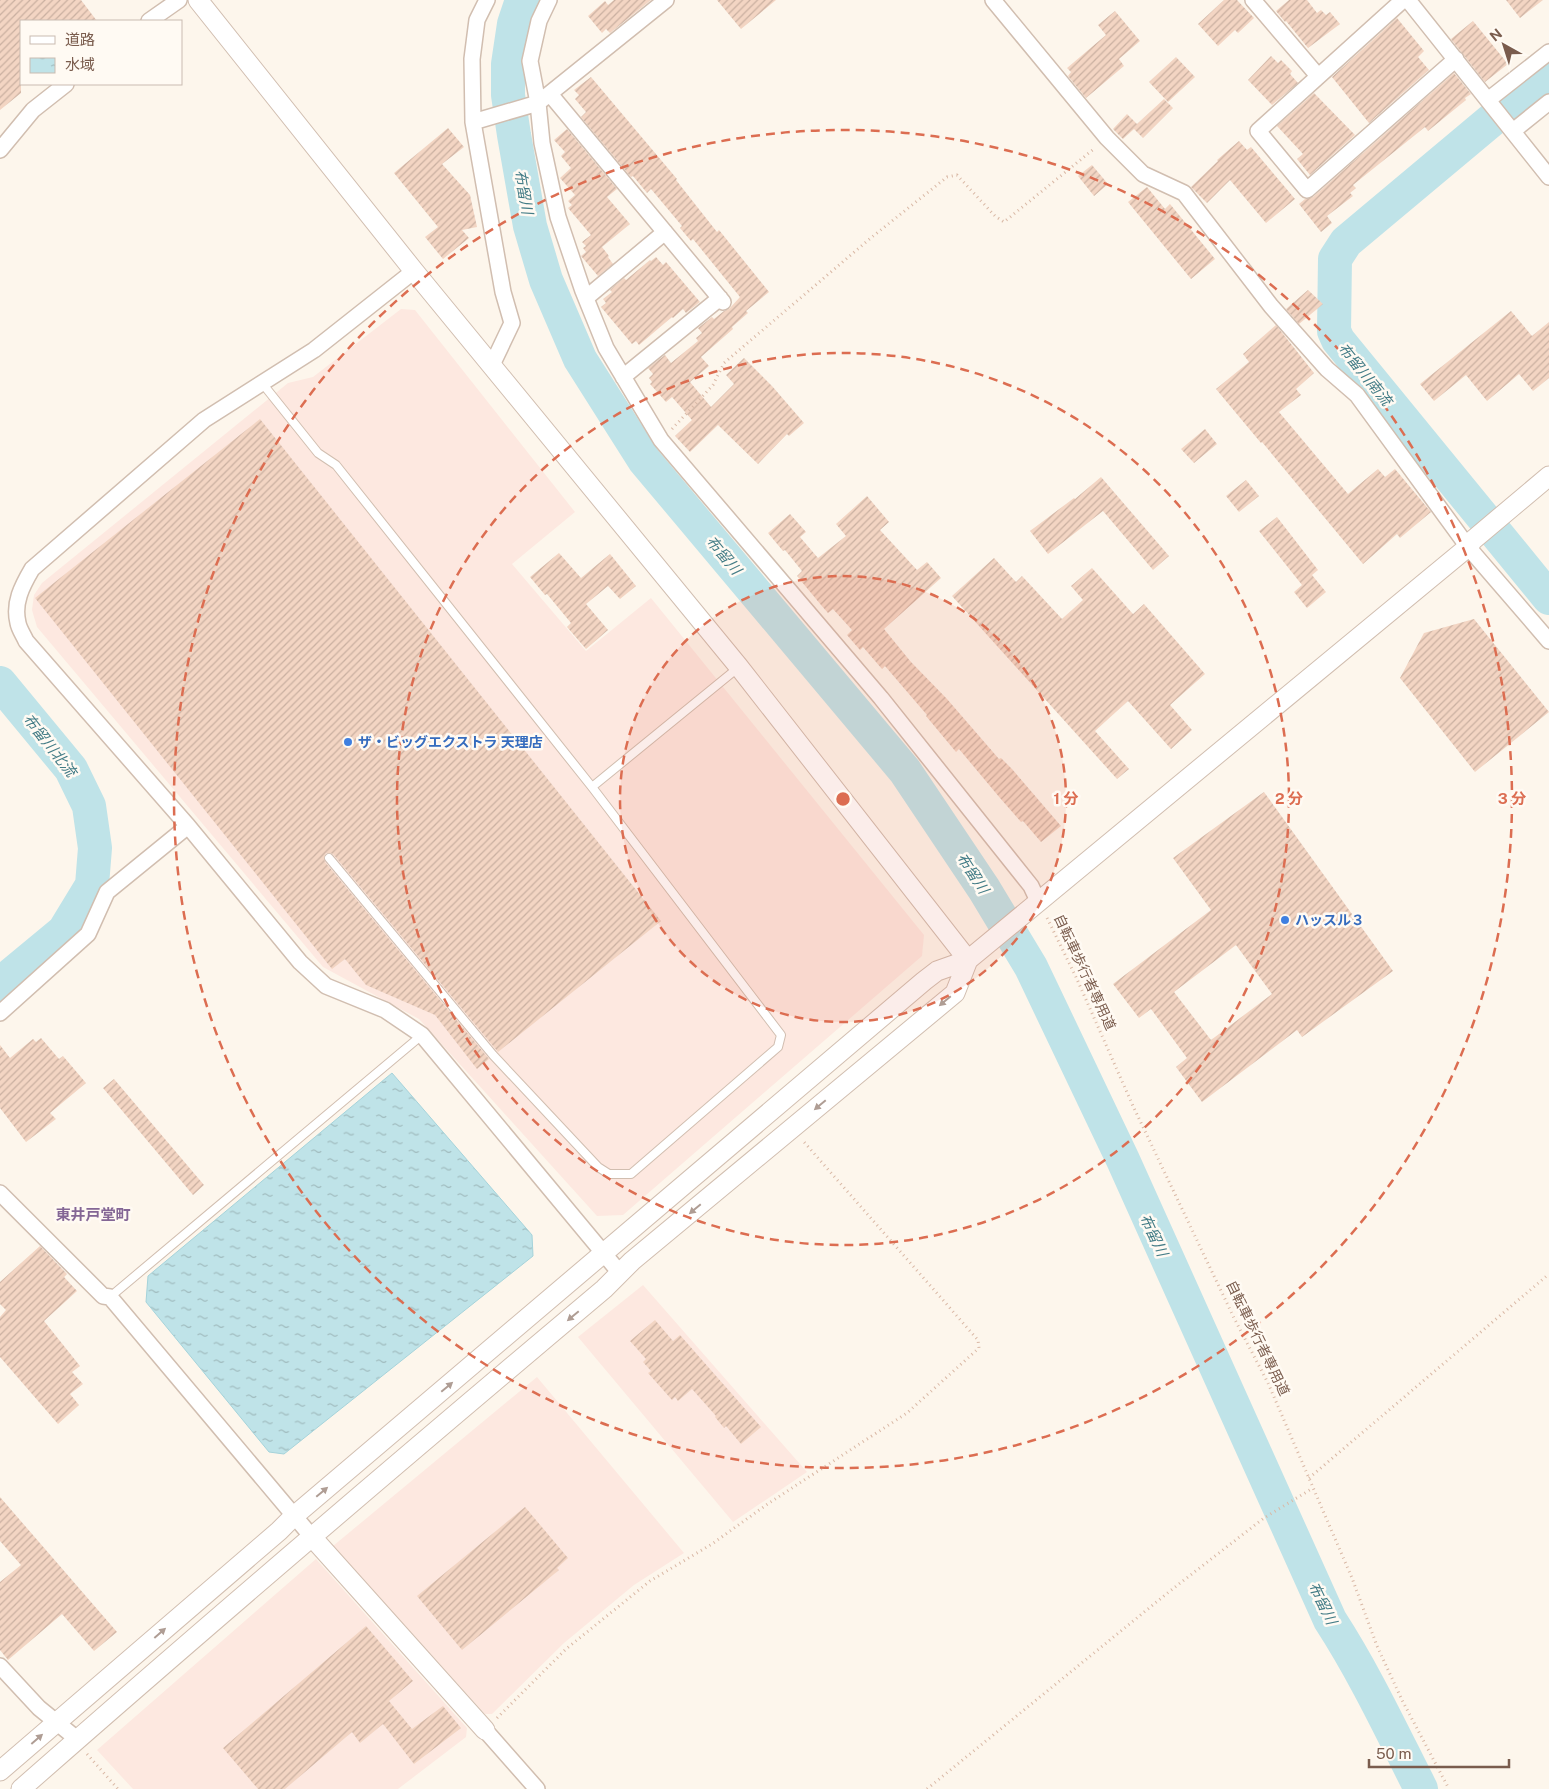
<svg xmlns="http://www.w3.org/2000/svg" width="1549" height="1789" font-family="'Public Sans','Noto Sans JP',sans-serif">
<defs>
<pattern id="water-ripples" width="26" height="14" patternUnits="userSpaceOnUse" patternTransform="scale(1.25)"><rect width="26" height="14" fill="#bfe3e8"/><path d="M2 4q2-2 4 0t4 0M15 11q2-2 4 0t4 0" fill="none" stroke="#a0bbbe"/></pattern>
<pattern id="building-hatch" width="6" height="6" patternUnits="userSpaceOnUse" patternTransform="scale(1.25)"><rect width="6" height="6" fill="#f3d5c3"/><path d="M-1 1l2-2M0 6l6-6M5 7l2-2" fill="none" stroke="#cab0a1"/></pattern>
</defs>
<rect width="100%" height="100%" fill="#fdf6ec"/>
<!-- commercial -->
<path fill="#fde8e0" d="M401,309L415,310L575,512L512,564L586,651L651,598L924,935L922,956L623,1215L597,1216L419,1019L323,967L37,627L32,610L34,595L42,583L288,383L313,377Z
M643,1285L807,1472L733,1522L578,1337Z
M537,1377L684,1553L634,1585L564,1643L492,1714H485L333,1546Z
M316,1559L467,1728L466,1737L398,1789H133L97,1750Z"/>
<!-- water -->
<path fill="url(#water-ripples)" stroke="#a5d3da" d="M392,1073L532,1235L533,1256L284,1454L269,1452L146,1302L148,1276Z"/>
<g fill="none" stroke-linecap="round" stroke-linejoin="round">
<!-- river -->
<path stroke="#bfe3e8" stroke-width="34" d="M522,0L514,24L508,64V95L514,135L530,226L546,280L580,359L644,460L905,771L984,889L1031,967L1123,1160L1330,1620C1365,1674 1392,1732 1421,1789
M1549,72L1346,242L1335,259L1334,331L1338,340L1549,598
M0,683L71,769L89,806L95,848L92,885L64,931L0,984"/>
</g>
<!-- building -->
<path fill="url(#building-hatch)" fill-rule="evenodd" d="M0,0H81L97,21H21V93L0,110Z
M614,0H651L610,33L606,29L602,33L588,16L605,1L608,5Z
M717,0H776L741,29Z
M1224,0H1237L1254,18L1238,33L1235,30L1218,46L1198,24Z
M1289,0H1307L1317,13L1321,10L1326,15L1330,12L1340,24L1308,48L1286,21L1285,22L1276,11Z
M1506,0H1543L1520,18Z
M1115,11L1140,41L1119,59L1124,66L1086,98L1068,76L1071,72L1067,68L1106,35L1098,25Z
M1397,18L1424,51L1418,57L1429,70L1369,123L1332,77Z
M1473,21L1508,64L1485,82L1451,39Z
M1271,56L1278,63L1281,60L1292,71L1290,74L1298,83L1272,105L1248,80Z
M1176,57L1195,77L1168,102L1149,82Z
M1454,73L1471,94L1465,98L1466,100L1428,131L1425,127L1353,185L1356,188L1350,193L1353,196L1327,216L1332,223L1321,232L1299,204L1305,199L1313,197Z
M591,77L677,179L676,180L717,232L719,230L769,292L746,311L748,313L732,327L733,329L701,357L709,366L690,382L711,407L734,384L726,375L744,358L772,386L804,423L789,436L787,434L758,464L718,425L690,452L675,436L692,420L672,397L666,402L650,384L652,382L649,378L653,374L648,368L665,355L671,363L698,341L696,338L702,333L698,328L712,317L714,319L724,311L729,309L740,297L693,239L691,241L680,228L682,226L651,189L647,193L633,176L631,177L581,117L586,112L575,99L579,95L574,90Z
M1314,93L1355,135L1310,175L1297,159L1303,154L1277,126Z
M1164,99L1173,108L1143,138L1134,129L1123,139L1113,129L1127,114L1137,124Z
M448,128L464,147L442,164L470,195L477,227L462,230L469,238L443,259L425,237L438,227L394,173Z
M567,129L617,189L607,197L630,224L602,247L609,256L608,257L613,264L598,276L581,256L586,252L583,248L586,246L582,242L591,235L568,208L572,205L568,201L575,195L560,178L571,168L561,156L565,152L554,140Z
M1239,141L1247,150L1251,147L1295,199L1266,223L1230,180L1207,203L1191,187L1218,161L1217,160Z
M1092,165L1108,184L1094,196L1078,176Z
M1147,187L1165,209L1170,204L1215,259L1191,279L1128,202Z
M656,257L663,265L666,262L700,302L686,313L683,309L673,318L672,317L639,345L636,341L632,344L601,307L606,303L603,299L612,292L610,290L624,278L626,280L650,260L651,261Z
M1308,290L1323,304L1299,324L1286,309Z
M1511,311L1532,336L1549,322V378L1533,391L1519,374L1487,401L1466,375L1434,401L1420,384Z
M1276,325L1314,373L1296,389L1301,395L1279,412L1348,494L1378,469L1385,477L1395,469L1431,512L1400,538L1397,534L1363,564L1262,442L1261,443L1216,389L1249,362L1243,354Z
M260,419L661,921L498,1052L333,854L330,853H326L324,857L325,862L489,1059L477,1069L435,1015L366,985L345,959L332,969L35,598Z
M1205,429L1217,444L1194,463L1181,449Z
M1101,477L1169,556L1153,570L1103,511L1048,554L1030,531L1074,498L1075,499Z
M1246,480L1259,496L1239,512L1226,496Z
M867,496L889,522L880,530L917,570L927,562L941,578L884,629L911,662L947,699L999,759L1001,758L1012,769L1061,826L1041,842L1023,821L1021,822L1000,798L959,749L956,752L926,716L927,715L885,666L882,669L863,647L860,650L847,635L852,630L833,609L828,613L821,605L797,576L802,571L785,550L783,551L768,533L790,514L806,532L800,537L818,558L846,536L836,524Z
M1277,517L1318,570L1312,575L1326,592L1307,608L1294,592L1302,585L1259,531Z
M559,553L581,578L610,554L636,586L620,599L608,586L586,604L608,630L586,649L567,627L571,623L547,594L545,595L530,577Z
M994,558L1016,582L1022,576L1062,619L1083,600L1071,586L1092,568L1133,614L1144,604L1205,674L1170,705L1192,730L1171,749L1128,701L1095,731L1129,769L1117,779L952,596Z
M1474,619L1549,712L1475,772L1400,678L1424,633Z
M1264,792L1393,971L1302,1037L1297,1030L1202,1102L1176,1067L1187,1058L1151,1009L1139,1018L1113,984L1211,910L1173,858ZM1236,945L1272,994L1211,1040L1174,992Z
M41,1038L59,1059L63,1056L86,1083L50,1113L56,1119L26,1142L0,1108V1045L10,1058L33,1039L36,1042Z
M114,1079L204,1185L193,1195L103,1088Z
M40,1246L67,1274L64,1277L77,1291L44,1321L80,1366L72,1372L83,1384L70,1394L79,1405L58,1424L0,1357V1317L6,1310L0,1304V1282Z
M655,1320L673,1341L680,1335L761,1427L741,1444L726,1426L724,1428L715,1417L716,1416L692,1389L678,1401L675,1397L672,1400L648,1373L651,1371L643,1362L646,1359L630,1341Z
M0,1497L117,1632L94,1651L62,1614L8,1660L0,1650V1582L21,1565L0,1541Z
M525,1507L568,1558L557,1568L559,1570L462,1650L417,1596Z
M366,1626L413,1681L389,1701L412,1729L443,1706L461,1728L414,1764L383,1724L360,1743L352,1732L285,1789H258L223,1748Z"/>
<g fill="none" stroke-linecap="round" stroke-linejoin="round">
<defs>
<path id="service" d="M262,383L318,453L336,465L592,787L781,1035L778,1047L631,1174H609L598,1167L493,1055L329,858
M592,787L739,667
M110,1297L422,1035"/>
<path id="minor" d="M487,0L477,20L472,59L473,122L503,292L512,323L492,365
M549,0L539,21L530,61L538,103L542,143L558,217L583,291L606,348L661,440L881,698L1031,886L1038,901
M993,0L1107,138L1143,174L1184,193L1271,306L1327,369L1357,395L1468,547L1549,641
M1253,0L1318,76
M1403,0L1258,131L1307,190L1456,59
M1408,0L1549,177
M149,21L179,0
M550,94L723,302
M1488,100L1549,52
M473,122L538,103L666,0
M1513,131L1549,102
M0,150L33,110L66,84
M414,271L314,350L204,420L32,569C22,586 13,603 18,623C19,629 24,636 26,641L188,826L300,962L326,986L385,1010L422,1035L620,1273
M586,298L665,232
M623,377L720,298
M0,1013L88,934L107,892L188,826
M0,1193L103,1296L110,1297L312,1537
M0,1666L39,1708L77,1739
M485,1730L537,1789"/>
<path id="tertiary" d="M198,0L414,271L739,667L968,960
M312,1537L485,1730
M0,1771L279,1531L294,1516L924,981L937,971L968,960L1468,547L1473,540L1549,476
M21,1789C213,1620 408,1454 604,1289L632,1261L955,993L968,960"/>
</defs>
<!-- service casing -->
<use href="#service" stroke="#d1beb0" stroke-width="10"/>
<!-- minor casing -->
<use href="#minor" stroke="#d1beb0" stroke-width="18"/>
<!-- tertiary casing -->
<use href="#tertiary" stroke="#d1beb0" stroke-width="21"/>
<!-- path -->
<path stroke="#d9b8a5" stroke-width="3" stroke-dasharray="1 4" stroke-linecap="butt" d="M672,429L713,385L724,363L872,237L947,177L957,175L995,216L1004,222L1095,148
M1047,918L1076,977L1133,1106L1234,1318L1268,1383L1352,1578L1377,1646L1402,1700L1449,1789
M1309,1478L1549,1274
M497,1718L566,1649L650,1581L712,1544L769,1503L907,1413L979,1348L978,1340L804,1142
M87,1754L118,1789
M927,1789L1170,1591L1264,1518L1313,1488"/>
<!-- service -->
<use href="#service" stroke="#fff" stroke-width="8"/>
<!-- minor -->
<use href="#minor" stroke="#fff" stroke-width="15"/>
<!-- tertiary -->
<use href="#tertiary" stroke="#fff" stroke-width="19"/>
</g>
<!-- one-way arrows -->
<defs><path id="oneway-solid" d="M-6-.8H1V-3.2L6.5 0L1 3.2V.8H-6Z" transform="scale(1.25)"/></defs>
<g fill="#af9d94">
<use href="#oneway-solid" transform="translate(945 1001) rotate(140)"/>
<use href="#oneway-solid" transform="translate(820 1105) rotate(140)"/>
<use href="#oneway-solid" transform="translate(695 1209) rotate(140)"/>
<use href="#oneway-solid" transform="translate(573 1316) rotate(140)"/>
<use href="#oneway-solid" transform="translate(447 1387) rotate(-40)"/>
<use href="#oneway-solid" transform="translate(322 1492) rotate(-40)"/>
<use href="#oneway-solid" transform="translate(160 1633) rotate(-41)"/>
<use href="#oneway-solid" transform="translate(37 1739) rotate(-41)"/>
</g>
<!-- distance rings -->
<circle cx="843" cy="799" r="223" fill="#dc6d51" fill-opacity=".12"/>
<g fill="none" stroke="#dc6d51" stroke-width="2.5" stroke-dasharray="9 6">
<circle cx="843" cy="799" r="223"/>
<circle cx="843" cy="799" r="446"/>
<circle cx="843" cy="799" r="669"/>
</g>
<!-- markers -->
<g fill="#3f7fe0" stroke="#fffaf3" stroke-width="2">
<circle cx="348" cy="742" r="5"/>
<circle cx="1285" cy="920" r="5"/>
</g>
<g text-anchor="middle" dominant-baseline="central" stroke-width="5" stroke-linejoin="round" paint-order="stroke">
<!-- shop labels -->
<g font-size="14" font-weight="bold" fill="#366cbe" stroke="#fffaf3" text-anchor="start">
<text x="358" y="742">ザ・ビッグエクストラ 天理店</text>
<text x="1295" y="920">ハッスル３</text>
</g>
<!-- street labels -->
<g font-size="14" fill="#7a5c4d" stroke="#fffaf3">
<text transform="translate(1085 972) rotate(65)">自転車歩行者専用道</text>
<text transform="translate(1258 1338) rotate(64)">自転車歩行者専用道</text>
</g>
<!-- water labels -->
<g font-size="15" font-style="italic" fill="#437c86" stroke="#fffaf3">
<text transform="translate(524 192) rotate(80)">布留川</text>
<text transform="translate(1365 374) rotate(51)">布留川南流</text>
<text transform="translate(724 555) rotate(50)">布留川</text>
<text transform="translate(50 745) rotate(52)">布留川北流</text>
<text transform="translate(973 873) rotate(57)">布留川</text>
<text transform="translate(1154 1235) rotate(65)">布留川</text>
<text transform="translate(1323 1603) rotate(64)">布留川</text>
</g>
<!-- neighbourhood labels -->
<g font-size="15" font-weight="bold" fill="#846695" stroke="#fffaf3">
<text x="93" y="1214">東井戸堂町</text>
</g>
</g>
<circle cx="843" cy="799" r="8" fill="#dc6d51" stroke="#fffaf3" stroke-width="2.5"/>
<g font-size="15" text-anchor="middle" font-weight="bold" fill="#dc6d51" stroke="#fffaf3" stroke-width="5" stroke-linejoin="round" paint-order="stroke">
<text x="1066" y="804">1 分</text>
<text x="1289" y="804">2 分</text>
<text x="1512" y="804">3 分</text>
</g>
<!-- legend -->
<rect x="20" y="20" width="162" height="65" fill="#fffaf3" stroke="#cabbb1"/>
<rect x="30" y="36" width="25" height="8" fill="#ffffff" stroke="#cabbb1"/>
<text x="65" y="45" font-size="15" fill="#7a5c4d">道路</text>
<rect x="30" y="58" width="25" height="15" fill="url(#water-ripples)" stroke="#cabbb1"/>
<text x="65" y="70" font-size="15" fill="#7a5c4d">水域</text>
<!-- north arrow -->
<g transform="translate(1504 45) rotate(321)" stroke="#fffaf3" stroke-width="4" paint-order="stroke">
<path d="M0-4L9 19L0 12L-9 19Z" fill="#7a5c4d"/>
<text y="-8" font-size="14" font-weight="bold" text-anchor="middle" fill="#7a5c4d">N</text>
</g>
<!-- scale -->
<path d="M1369 1759v8h140v-8" fill="none" stroke="#7a5c4d" stroke-width="2.5"/>
<text x="1376" y="1759" font-size="15" fill="#7a5c4d" stroke="#fffaf3" stroke-width="4" paint-order="stroke">50 m</text>
</svg>
